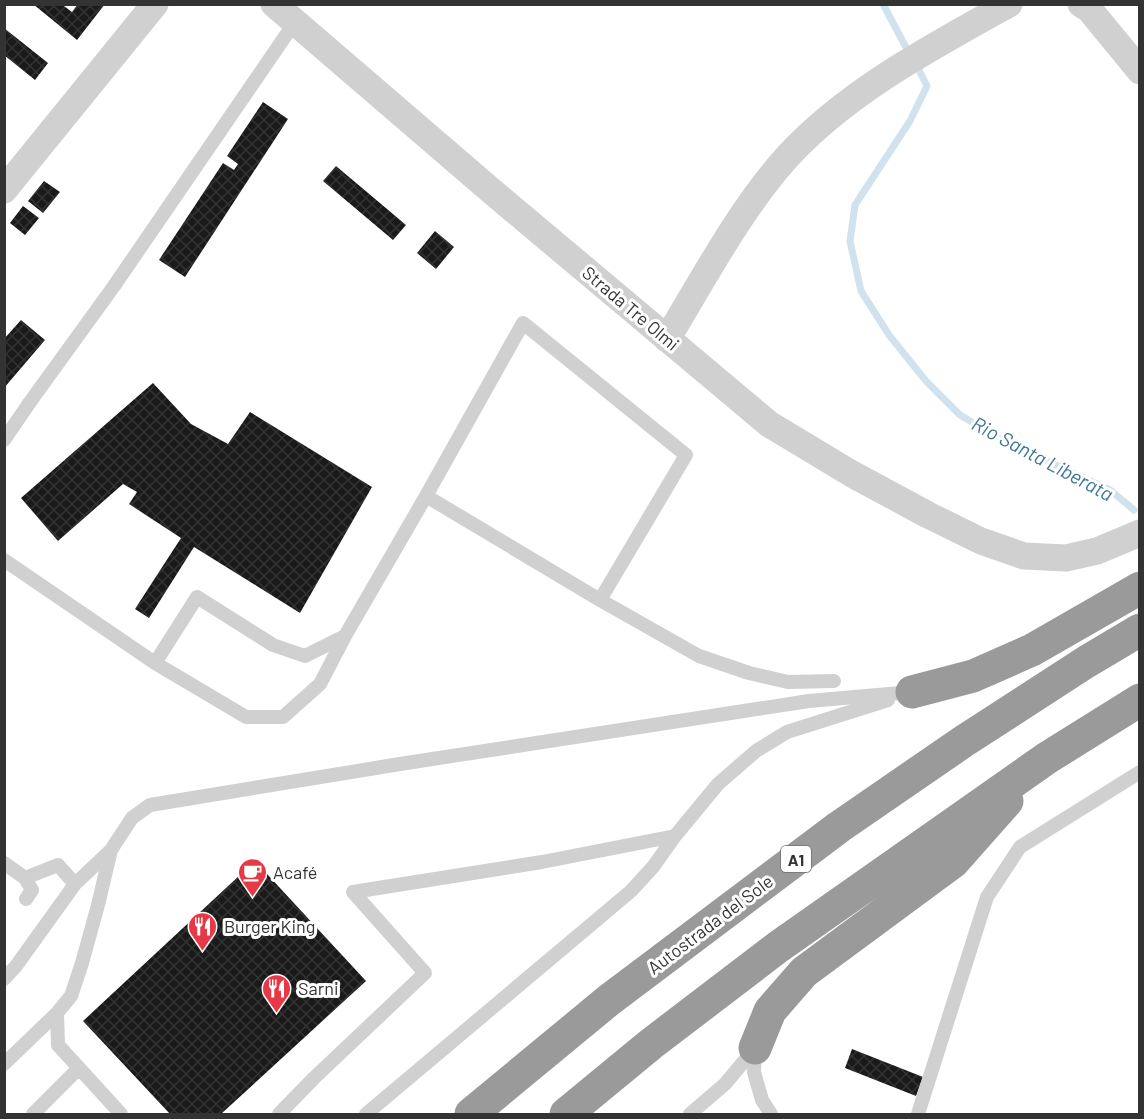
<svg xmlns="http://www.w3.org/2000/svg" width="1144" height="1119" font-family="Barlow,sans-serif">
<defs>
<pattern id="building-cross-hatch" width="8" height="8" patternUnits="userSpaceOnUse" patternTransform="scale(1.5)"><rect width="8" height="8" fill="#1a1a1a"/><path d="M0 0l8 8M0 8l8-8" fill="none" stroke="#333"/></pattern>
</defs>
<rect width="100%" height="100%" fill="#fff"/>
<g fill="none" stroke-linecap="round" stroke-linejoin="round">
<!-- stream -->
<path stroke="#cfe2ee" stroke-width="7" d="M883,4L910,55
M916,64L927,86L910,121L855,205L850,241L861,291L889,335L926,381L960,415L1004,441L1110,490L1134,510"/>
</g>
<!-- building -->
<path fill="url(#building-cross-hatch)" d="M33,4H65L64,6L72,12L78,4H105L77,40Z
M4,28L48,63L35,80L4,55Z
M263,102L288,119L185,277L159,260L223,163L234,170L238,164L227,156Z
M336,166L406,225L393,240L323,181Z
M44,181L60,192L43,213L28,201Z
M23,206L39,218L25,235L10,223Z
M435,231L454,247L436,269L417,253Z
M21,320L45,340L4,388V339Z
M153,383L191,424L228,444L250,412L372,487L300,613L194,547L149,618L135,609L181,538L129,504L137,492L123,484L58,541L21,498Z
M255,861L366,981L221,1114H170L83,1021Z
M852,1049L923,1077L916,1096L845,1068Z"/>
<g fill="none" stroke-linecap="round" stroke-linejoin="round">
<!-- lane -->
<path stroke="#d0d0d0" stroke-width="14" d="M4,440L30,402L114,286L295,22
M426,496L523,323L686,455L600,600
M4,560L155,663
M345,636L320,684L283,717H246L155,663L197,597L273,645L305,656L345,636L426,496L600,600L699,656L749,673L788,682L834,681
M4,863L25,878L32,890L26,899
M25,878L58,865L75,884
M4,979L16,966L75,884L111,850L132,818L150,805L400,764L809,701L912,692
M57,1013L58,1045L121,1114
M755,1048L754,1072L762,1100L771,1114
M4,1064L57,1013L71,996L82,963L98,905L111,850
M33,1114L79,1068
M279,1114L314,1078L425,973L353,892L542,862L675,836L718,784L756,751L787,732L888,700
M366,1114L631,891L653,867L675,836
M690,1114L725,1084L755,1048
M918,1114L987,897L1020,847L1140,772"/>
<!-- street -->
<path stroke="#d0d0d0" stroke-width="27" d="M274,4L495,194L769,424L852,474L928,515L981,541L1024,556L1066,558L1097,551L1140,533
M1081,4L1089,9L1140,71
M4,190L155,4
M667,339C704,278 740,209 788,156C848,91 932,47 1009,4"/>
<!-- highway -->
<path stroke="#9a9a9a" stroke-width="33" d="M912,692L973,676L1032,650L1140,588
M755,1048L770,1011L804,972L953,862L1007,801
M471,1114L609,1000L839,827L964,741L1086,662L1140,630
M566,1114L651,1044L778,947L1047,758L1140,700"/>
</g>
<!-- icons -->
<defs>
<symbol id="cafe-pin" viewBox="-11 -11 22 30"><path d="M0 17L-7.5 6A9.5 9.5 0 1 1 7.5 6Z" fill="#e63946" stroke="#fff"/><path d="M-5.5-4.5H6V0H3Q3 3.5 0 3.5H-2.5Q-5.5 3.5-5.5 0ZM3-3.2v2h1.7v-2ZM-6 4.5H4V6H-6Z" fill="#fff"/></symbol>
<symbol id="restaurant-pin" viewBox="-11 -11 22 30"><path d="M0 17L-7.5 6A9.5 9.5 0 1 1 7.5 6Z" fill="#e63946" stroke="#fff"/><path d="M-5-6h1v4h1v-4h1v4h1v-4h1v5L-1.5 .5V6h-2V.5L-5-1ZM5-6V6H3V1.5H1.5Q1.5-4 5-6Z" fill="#fff"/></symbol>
</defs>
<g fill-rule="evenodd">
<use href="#cafe-pin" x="236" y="856" width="33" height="45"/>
<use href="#restaurant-pin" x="186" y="910" width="33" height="45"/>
<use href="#restaurant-pin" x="260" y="972" width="33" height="45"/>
</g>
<g text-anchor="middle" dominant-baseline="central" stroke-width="6" stroke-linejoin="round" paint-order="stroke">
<!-- shield labels -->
<rect fill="#fff" stroke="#707070" stroke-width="1.5" x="781" y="846" width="30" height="26" rx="4.5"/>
<g font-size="16" font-weight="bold" fill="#333">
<text x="796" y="859">A1</text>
</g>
<!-- street labels -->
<g font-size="18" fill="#333" stroke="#fff">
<text transform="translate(631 308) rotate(40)">Strada Tre Olmi</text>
<text transform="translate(710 924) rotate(-37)">Autostrada del Sole</text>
</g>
<!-- poi labels -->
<g font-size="18" fill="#333" stroke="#fff" text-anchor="start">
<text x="273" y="872">Acafé</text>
<text x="224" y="926">Burger King</text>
<text x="298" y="988">Sarni</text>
</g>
<!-- water labels -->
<g font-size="20" font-style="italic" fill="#3f7597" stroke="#fff">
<text transform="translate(1043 458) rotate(28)">Rio Santa Liberata</text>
</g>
</g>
<!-- border -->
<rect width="1144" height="1119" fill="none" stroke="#333333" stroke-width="12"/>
</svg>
